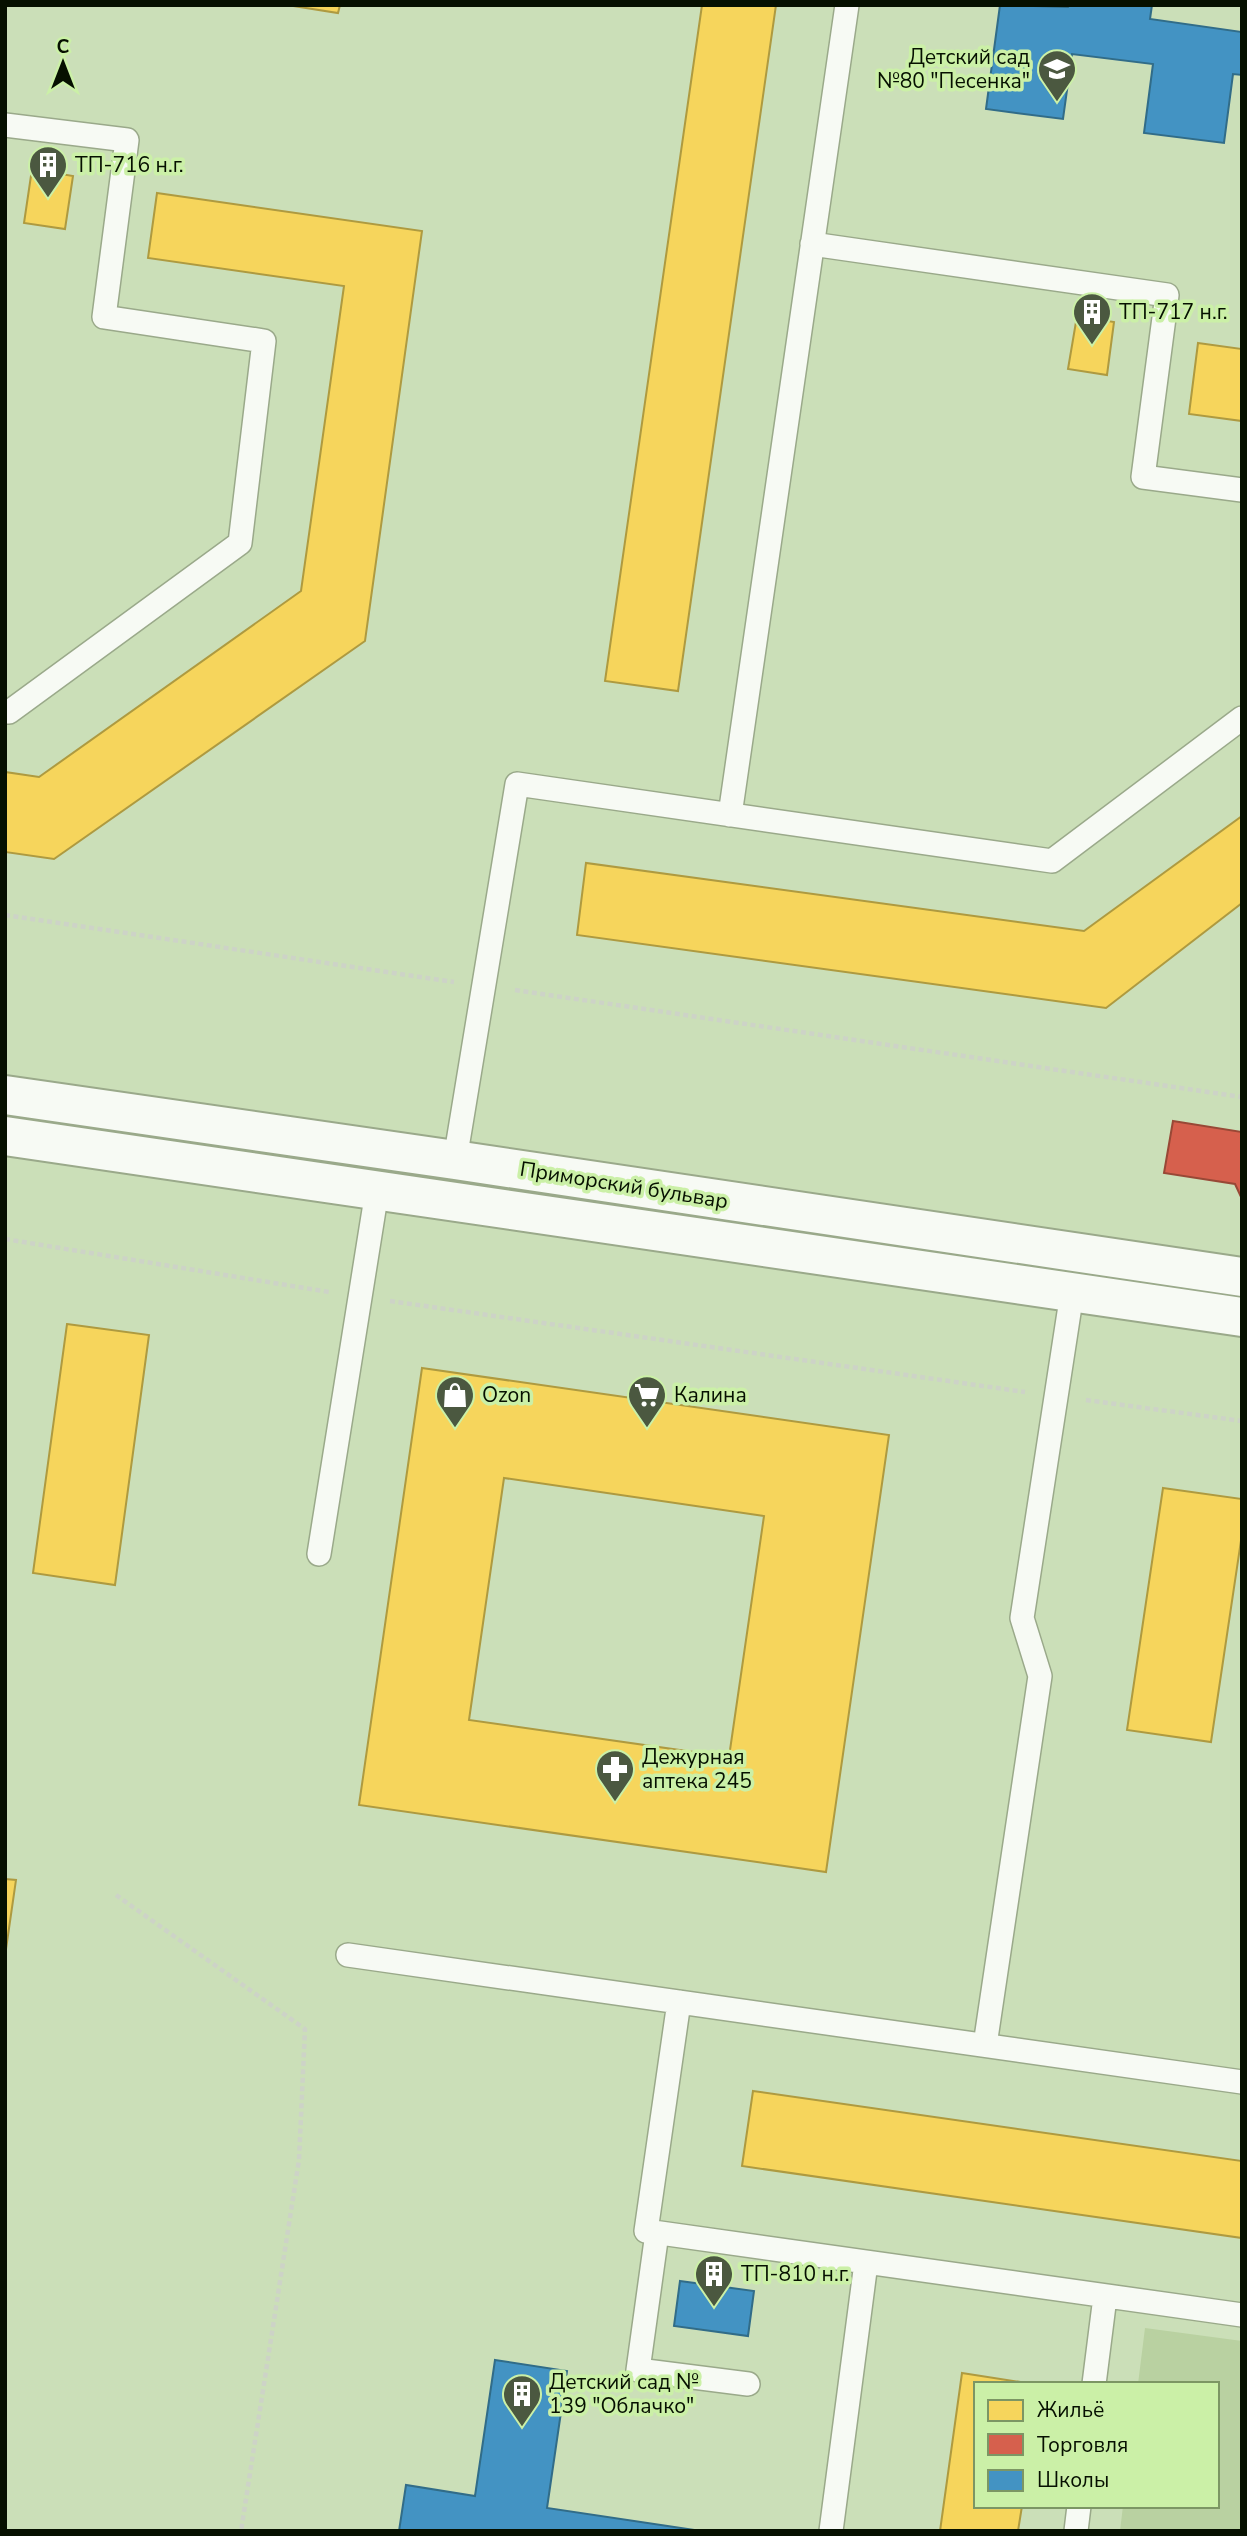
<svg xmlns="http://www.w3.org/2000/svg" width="1247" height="2536" font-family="'Nunito Sans',sans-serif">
<rect width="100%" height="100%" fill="#cbdfb8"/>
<!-- green -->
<path fill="#b9d1a1" d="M1145,2328L1242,2341V2531H1120L1123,2506H1217V2384H1138Z"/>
<!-- homes -->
<path fill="#f6d55c" stroke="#ae9a40" stroke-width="2" fill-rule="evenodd" d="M287,5H340L338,13Z
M702,5H776L678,691L605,681Z
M32,169L73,176L65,229L24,223Z
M157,193L422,231L365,641L54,859L5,852V772L39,777L301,591L344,286L148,258Z
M1077,316L1114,322L1107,375L1068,369Z
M1198,343L1242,349V421L1189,414Z
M1242,816V903L1106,1008L577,935L586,863L1084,931Z
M67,1324L149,1335L115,1585L33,1573Z
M422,1368L889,1435L826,1872L359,1805ZM504,1478L764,1516L729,1757L469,1720Z
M1163,1488L1242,1499V1534L1211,1742L1127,1730Z
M5,1879L16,1880L5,1956Z
M753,2091L1242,2161V2238L742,2166Z
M962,2373L1033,2384H976V2506H1022L1018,2531H940Z"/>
<!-- shops -->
<path fill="#d6604d" stroke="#984836" stroke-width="2" d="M1173,1121L1242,1132V1199L1235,1184L1164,1173Z"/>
<!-- schools -->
<path fill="#4393c3" stroke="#316c88" stroke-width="2" d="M1000,5L1068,7L1069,5H1152L1150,19L1242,32V75L1233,74L1224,143L1144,133L1153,64L1072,54L1063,119L986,109Z
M680,2281L754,2291L748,2336L674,2326Z
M495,2360L567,2371L547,2508L701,2531H399L406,2485L475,2496Z"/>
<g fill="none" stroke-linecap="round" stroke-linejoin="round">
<defs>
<path id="service" d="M5,125L127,140L104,317L264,341L240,543L9,712H5
M812,244L1167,295L1143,477L1242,490
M730,815L847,5
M455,1160L517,784L1052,861L1242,718
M319,1554L377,1191
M348,1955L1242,2082
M679,2002L646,2231L1242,2315
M985,2045L1040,1676L1022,1618L1072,1293
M657,2233L638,2370L748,2384
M1094,2384L1105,2297
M831,2531L866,2263
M1076,2531L1079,2506"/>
<path id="secondary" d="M5,1095L455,1160L1242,1277
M5,1136L1242,1317"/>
</defs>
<!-- service casing -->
<use href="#service" stroke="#9aa98a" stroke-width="26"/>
<!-- secondary casing -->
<use href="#secondary" stroke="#9aa98a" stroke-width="42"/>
<!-- path -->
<path stroke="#cdd3c7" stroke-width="4.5" stroke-dasharray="5 3.5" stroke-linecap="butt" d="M5,915L454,982
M515,990L1242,1097
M5,1239L329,1292
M390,1301L1025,1392
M1086,1400L1242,1421
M116,1895L305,2029L299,2160L241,2531"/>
<!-- service -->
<use href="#service" stroke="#f7faf4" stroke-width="23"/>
<!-- secondary -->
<use href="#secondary" stroke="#f7faf4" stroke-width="38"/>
</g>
<!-- icons -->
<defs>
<symbol id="school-pin" viewBox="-11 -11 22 30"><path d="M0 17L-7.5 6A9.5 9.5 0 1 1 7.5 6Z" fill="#4b5840" stroke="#cbf0a7"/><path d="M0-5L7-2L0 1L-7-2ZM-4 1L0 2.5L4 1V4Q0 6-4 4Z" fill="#fff"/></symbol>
<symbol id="building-pin" viewBox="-11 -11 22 30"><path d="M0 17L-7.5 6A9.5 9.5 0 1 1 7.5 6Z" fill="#4b5840" stroke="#cbf0a7"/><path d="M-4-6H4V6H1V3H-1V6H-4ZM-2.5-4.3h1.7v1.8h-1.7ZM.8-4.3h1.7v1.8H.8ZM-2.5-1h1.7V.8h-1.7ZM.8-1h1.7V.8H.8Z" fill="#fff"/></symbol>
<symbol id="shop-pin" viewBox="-11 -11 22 30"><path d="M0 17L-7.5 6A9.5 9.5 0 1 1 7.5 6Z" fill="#4b5840" stroke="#cbf0a7"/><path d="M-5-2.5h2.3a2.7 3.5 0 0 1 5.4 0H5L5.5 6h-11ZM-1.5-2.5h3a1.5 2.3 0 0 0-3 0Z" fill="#fff"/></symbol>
<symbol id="supermarket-pin" viewBox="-11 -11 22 30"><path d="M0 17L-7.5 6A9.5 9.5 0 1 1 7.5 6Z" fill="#4b5840" stroke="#cbf0a7"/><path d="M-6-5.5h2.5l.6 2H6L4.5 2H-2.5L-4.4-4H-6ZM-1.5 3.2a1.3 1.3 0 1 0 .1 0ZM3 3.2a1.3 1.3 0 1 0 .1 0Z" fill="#fff"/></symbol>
<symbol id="pharmacy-pin" viewBox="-11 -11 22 30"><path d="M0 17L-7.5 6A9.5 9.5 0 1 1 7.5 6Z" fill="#4b5840" stroke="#cbf0a7"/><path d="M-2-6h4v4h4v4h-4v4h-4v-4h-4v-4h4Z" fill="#fff"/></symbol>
</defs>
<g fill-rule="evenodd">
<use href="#school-pin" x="1035" y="47" width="44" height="60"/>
<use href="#building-pin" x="26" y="143" width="44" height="60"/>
<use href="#building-pin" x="1070" y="290" width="44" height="60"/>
<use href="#shop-pin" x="433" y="1373" width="44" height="60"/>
<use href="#supermarket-pin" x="625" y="1373" width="44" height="60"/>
<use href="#pharmacy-pin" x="593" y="1747" width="44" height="60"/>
<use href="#building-pin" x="692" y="2252" width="44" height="60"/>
<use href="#building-pin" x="500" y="2372" width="44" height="60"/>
</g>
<g text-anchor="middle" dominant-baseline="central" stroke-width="7" stroke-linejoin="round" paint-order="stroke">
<!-- poi labels -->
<g font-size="21" fill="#061000" stroke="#cbf0a7" text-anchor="start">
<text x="1030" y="57" text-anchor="end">Детский сад<tspan x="1030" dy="24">№80 "Песенка"</tspan></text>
<text x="75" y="165">ТП-716 н.г.</text>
<text x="1119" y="312">ТП-717 н.г.</text>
<text x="482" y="1395">Ozon</text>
<text x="674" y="1395">Калина</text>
<text x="642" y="1757">Дежурная<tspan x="642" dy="24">аптека 245</tspan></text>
<text x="741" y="2274">ТП-810 н.г.</text>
<text x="549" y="2382">Детский сад №<tspan x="549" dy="24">139 "Облачко"</tspan></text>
</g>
<!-- street labels -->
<g font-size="21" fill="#061000" stroke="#cbf0a7">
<text transform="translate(624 1185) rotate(9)">Приморский бульвар</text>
</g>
</g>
<!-- border -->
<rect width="1247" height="2536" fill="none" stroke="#061000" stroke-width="14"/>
<!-- legend -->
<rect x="974" y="2382" width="245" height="126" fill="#cbf0a7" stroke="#7c9664" stroke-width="2"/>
<rect x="988" y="2400" width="35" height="21" fill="#f6d55c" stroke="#7c9664" stroke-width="2"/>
<text x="1037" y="2417" font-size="21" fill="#061000">Жильё</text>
<rect x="988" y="2434" width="35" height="21" fill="#d6604d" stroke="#7c9664" stroke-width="2"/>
<text x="1037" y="2452" font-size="21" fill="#061000">Торговля</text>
<rect x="988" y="2470" width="35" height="21" fill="#4393c3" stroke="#7c9664" stroke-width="2"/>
<text x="1037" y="2487" font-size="21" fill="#061000">Школы</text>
<!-- north arrow -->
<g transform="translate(63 63)" stroke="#cbf0a7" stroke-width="5" paint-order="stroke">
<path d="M0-5L12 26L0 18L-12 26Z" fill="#061000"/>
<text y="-10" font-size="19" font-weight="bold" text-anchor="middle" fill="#061000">С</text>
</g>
</svg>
